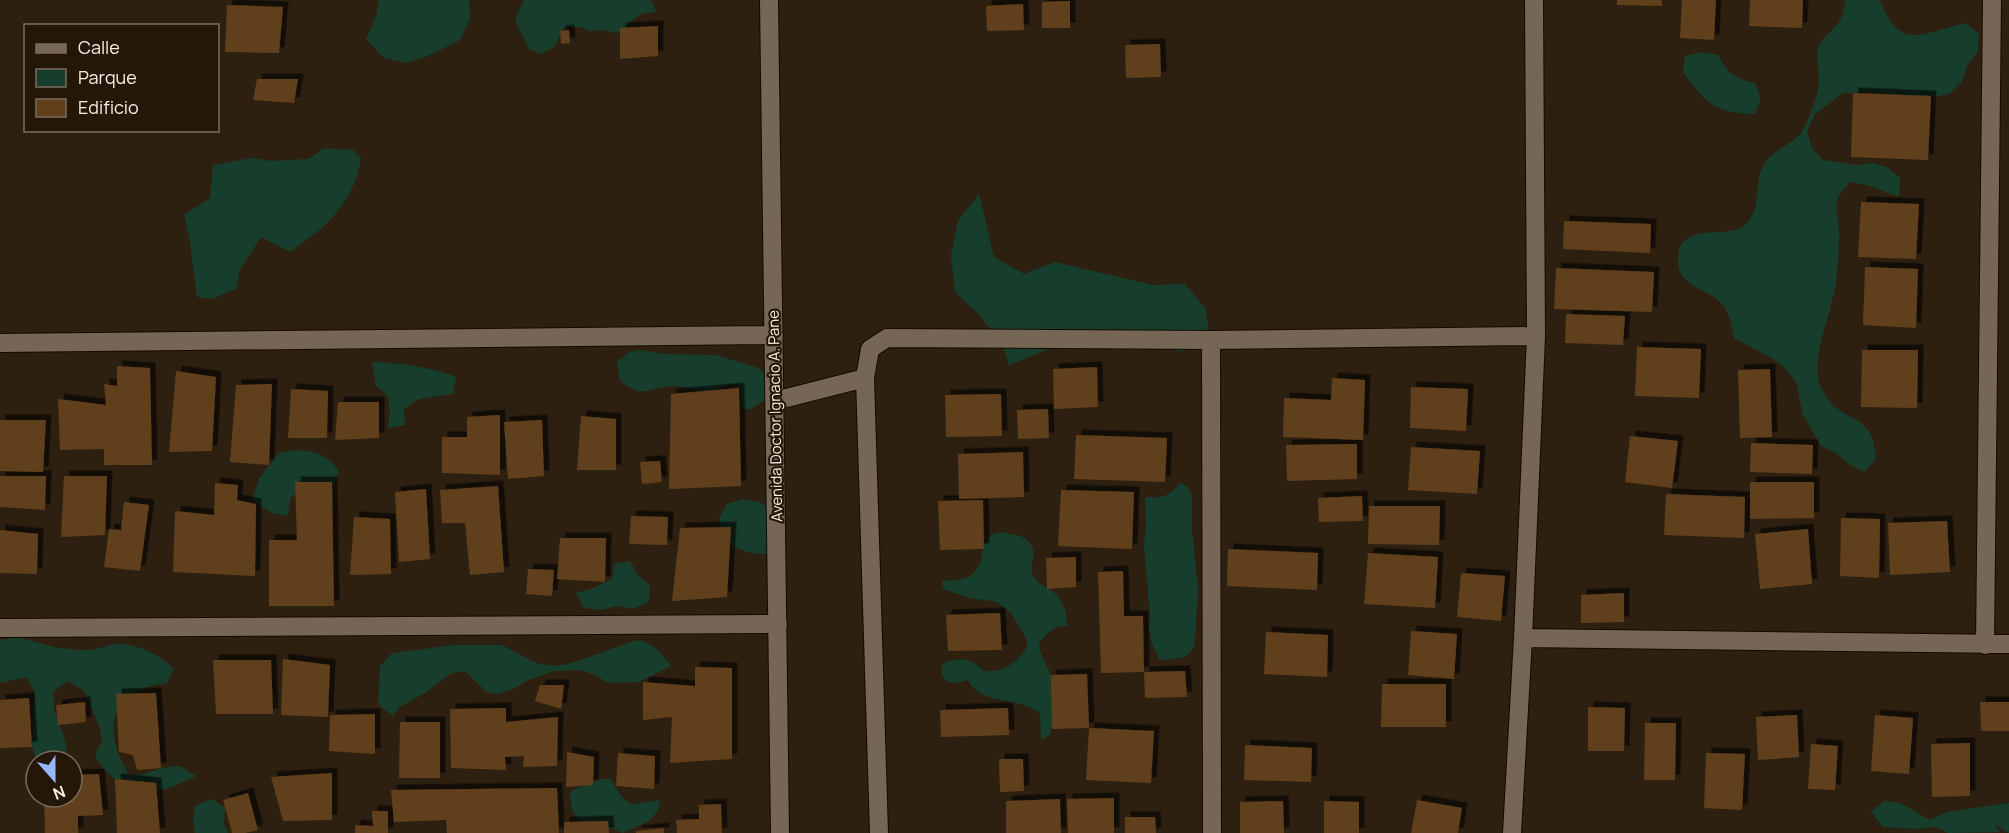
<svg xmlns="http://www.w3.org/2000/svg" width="2009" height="833" font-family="Manrope,sans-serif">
<defs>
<filter id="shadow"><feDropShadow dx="5.5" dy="-5.5" stdDeviation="0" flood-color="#0009"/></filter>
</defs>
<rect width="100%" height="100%" fill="#2e2011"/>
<!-- green -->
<path fill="#173e2d" d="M379,0H469L470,19L460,40L430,55L407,63L384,58L366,39L376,16Z
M524,0H651L656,12C639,13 633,17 625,32L615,33L605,30L590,31L580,27H564L554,47L541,54L529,49L515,20Z
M1846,0H1880C1900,53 1922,33 1965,23L1979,34L1978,51L1968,64L1962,82L1949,94L1922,99L1870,92L1843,93L1814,115L1807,132L1812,148L1823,160L1856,165L1872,163L1887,167L1900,178L1899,197L1867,185L1851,182C1847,186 1841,191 1839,196C1834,206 1838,217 1839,228C1840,238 1838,250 1838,260C1837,274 1836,288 1832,301C1826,330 1807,366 1825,395C1843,425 1874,410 1876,459L1864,472L1849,464L1836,453L1821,446L1803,415L1796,382L1785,368L1770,357L1734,338C1732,327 1730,313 1722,304C1708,288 1675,287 1678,257C1682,218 1730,243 1748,222C1761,206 1754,184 1763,166C1772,149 1795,144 1803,130C1809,119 1820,90 1819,78C1819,67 1815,57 1819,46C1823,37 1834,30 1839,22C1843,16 1844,7 1846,0Z
M1701,52L1718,55C1728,74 1735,78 1755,83L1761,99L1755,114C1714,113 1706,103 1683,72L1685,56Z
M324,148L353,150L361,158C353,205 327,226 290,252L261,237L240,270L236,289L212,299L197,297L190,242L184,215L210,198L213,165L252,158L271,161L309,159Z
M979,194L994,257L1024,274L1055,262L1153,285L1185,284L1206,309L1210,343L1178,352L1149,338L1081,336L1009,365L1002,343L979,315L955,292L951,255L958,221Z
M638,350L666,354L716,355L758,368L766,373L767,390L765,400L749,410L741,406L742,396L739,388L731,384C721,387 710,393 699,391C691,389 685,386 676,386C652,386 642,401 620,380L617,362L629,352Z
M372,362C396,362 434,368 456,377L453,394L419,399L404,409L405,425L388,428L390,413L388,396L376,386Z
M295,450C317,452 325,453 339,471L334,486L318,483L302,487L290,499L288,516L271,513L252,500L259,479L279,453Z
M1181,483L1188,487L1192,494V528L1198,589L1195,639L1193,649L1185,657L1168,660L1159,659C1152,646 1147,631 1150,616L1144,545L1146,526L1145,497C1164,498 1167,497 1181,483Z
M743,499L759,502L772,510L778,542L767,554C747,554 736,550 721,536L719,518L727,504Z
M1001,532C1010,534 1022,535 1028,541C1041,554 1026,565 1034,577C1038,584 1047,587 1053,592C1063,599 1068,614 1067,626C1053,625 1047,633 1039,644C1040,657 1047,664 1051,675C1057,693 1055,717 1050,735L1041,740L1040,714C1020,695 981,707 968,680L956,683L948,682L942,676L941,667L947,661C966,658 969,658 984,671C1003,673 1017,663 1027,647L1026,638L1011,613L997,602L970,598L943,589L942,581C952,580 966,581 974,573C988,559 976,536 1001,532Z
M630,561L638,575L650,586L649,602L633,609L617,606L600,610L584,608L576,593L591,589L612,579L615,564Z
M17,638C35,640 50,648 68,649C78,650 91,651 101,648C105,647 110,644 114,644C136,643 159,654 174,669L167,683C109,691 101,728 129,775L145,774L161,768L180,766L196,776C153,799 123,800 95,756L102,740L99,725L84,691L68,681L53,692C54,699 53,706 55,712C59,728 71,744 65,761H37L32,747L35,692L26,677L0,683V640Z
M637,640C653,642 662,654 671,666L639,682L613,683L605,682L598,676L580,670L554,671L529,680L513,689L497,694L487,692L467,673L458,671L449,675L425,693L400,707L393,716L378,704L380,666L392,653L455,645H502L536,663L554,666L572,663Z
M602,779H611C616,787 623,804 635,804C644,803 650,800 660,801C658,822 639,825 623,833L608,827L580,824L572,809L570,793L577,788Z
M211,799L225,807L224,824L228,833H195L193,822L195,806Z
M1884,801L1900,803L1930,820L1947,812L2009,803V833L1993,823L2000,832L1948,833L1936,827L1918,829L1883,827L1871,812Z"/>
<!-- building -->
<path fill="#603f1a" filter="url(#shadow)" d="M1617,0H1662V6L1617,5Z
M1682,0H1716L1714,40L1680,38Z
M1750,0H1803L1802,28L1749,26Z
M1070,1V28H1042V2Z
M1023,4L1024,30L987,31L986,6Z
M227,5L283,7L279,53L225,52Z
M658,26V56L620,59V28Z
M569,30L570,43L561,44L560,31Z
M1160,44L1161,77L1126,78L1125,45Z
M257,79H298L294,103L253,100Z
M1853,93L1931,96L1928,160L1851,157Z
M1861,202L1919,204L1916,259L1858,257Z
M1564,221L1651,224L1650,253L1563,249Z
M1865,267L1918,269L1916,328L1863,325Z
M1556,268L1654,272L1652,312L1554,309Z
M1566,314L1625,316L1623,345L1565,343Z
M1637,347L1701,349L1699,398L1635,396Z
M1862,350H1918L1917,408L1861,407Z
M117,366L150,368L152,465H104V449L60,450L58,399L106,405L104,384L117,386Z
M1097,367L1098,407L1054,409L1053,369Z
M1770,369L1772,437L1740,438L1738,370Z
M176,371L216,377L212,451L169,452Z
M1332,378L1365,380L1363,440L1283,437L1284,398L1331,400Z
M272,384L269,465L230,462L236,385Z
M1411,387L1468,389L1466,431L1410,428Z
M739,388L741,486L669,489L671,394Z
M291,389L328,391L327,438H288Z
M1001,394L1002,436L946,437L945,395Z
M338,402H379V438L335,440Z
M1048,409L1049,438L1018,439L1017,410Z
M500,415V475L442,473V437H467V417Z
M581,416L616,419V470H577Z
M0,420H46L43,472L0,471Z
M542,420L544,476L508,479L504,422Z
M1076,435L1167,438L1165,482L1074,479Z
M1630,436L1678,441L1672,488L1625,482Z
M1751,443L1813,445L1812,474L1750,472Z
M1357,444V479L1287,481L1286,445Z
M1411,447L1480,451L1477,494L1408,490Z
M1023,452L1024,497L959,499L958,454Z
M660,461L662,482L642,484L640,462Z
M0,476H46L45,510L0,507Z
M64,476H107L105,535L61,537Z
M295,482H332L334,606H269V540H297Z
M1750,482H1814V518L1750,519Z
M215,483L238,485L237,500L256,504L255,576L173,572L175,511L214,515Z
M498,486L504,572L470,575L465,523H442L440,490Z
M426,489L430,559L399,562L395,492Z
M1061,490L1134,492L1132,549L1058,546Z
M1666,494L1745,497L1744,538L1664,535Z
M1362,496L1363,521L1319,522L1318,498Z
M983,500L984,549L940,550L938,501Z
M124,502L149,505L140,571L104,567L109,529L121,530Z
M1369,506H1440L1439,545L1368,544Z
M631,516L668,517L667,545L629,544Z
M354,517L390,519L391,574L350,575Z
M1841,518L1880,519L1879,578L1840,576Z
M1947,521L1950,572L1890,575L1888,523Z
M731,527L727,597L672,601L680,528Z
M1808,529L1812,584L1760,589L1755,534Z
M0,530L38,534L37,574L0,573Z
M560,538H606L605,582L557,579Z
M1228,549L1318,553L1317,590L1227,586Z
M1368,553L1438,557L1435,608L1364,604Z
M1076,557V587L1047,589L1046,558Z
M528,569L554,570L552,596L526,594Z
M1123,571L1124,616H1143L1144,672L1101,673L1098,572Z
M1461,573L1505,576L1501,621L1457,617Z
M1624,593V622L1581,623V595Z
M1000,613L1002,650L948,651L946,615Z
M1411,631L1457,634L1454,679L1408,675Z
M1266,632L1328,635L1327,677L1264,674Z
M283,659L330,665L328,717L281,715Z
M213,660H271L273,714H216Z
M695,667L732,668V759L670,763L672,717L643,720V682L695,686Z
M1185,671L1187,697L1145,698L1144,672Z
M1087,674L1089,728L1052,729L1051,675Z
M1382,684H1446V727H1381Z
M540,685H564L561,709L535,701Z
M156,693L161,768L137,770L133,755L119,752L116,694Z
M29,698L32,747L0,748V700Z
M85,702L86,722L58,725L56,705Z
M1980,702H2009V731H1981Z
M1588,707L1625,708L1624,751H1588Z
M506,708V722L558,717L557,766L523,767L524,756L505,757L506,770L451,768L450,709Z
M1008,708L1009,735L941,737L940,710Z
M375,714V754L329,751L330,715Z
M1797,715L1799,757L1758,760L1756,717Z
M1875,715L1913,718L1909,774L1871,771Z
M400,722H440V778H399Z
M1645,723H1676L1675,780H1644Z
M1089,728L1154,731L1151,783L1086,780Z
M1970,743V796L1932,797L1931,744Z
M1811,744L1838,746L1835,790L1808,789Z
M1245,745L1312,748L1311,782L1244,780Z
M567,752L594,757L593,785L566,787Z
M618,753L655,756L654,789L616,786Z
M1706,753L1745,754L1742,810L1704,808Z
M999,759H1023L1024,791L1000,792Z
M332,773V820L283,821L271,777Z
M99,774L103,815L78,816V833H45L44,797H72V775Z
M115,779L156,783L160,833H117Z
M557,788L559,833H447L446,820L394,822L391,790Z
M248,793L258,830L245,833H232L223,800Z
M1114,798V833H1068L1067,799Z
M1060,799L1061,833H1006V801Z
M1417,800L1462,808L1458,833H1411Z
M1283,801L1284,833H1240V802Z
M1324,801L1359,802V833H1324Z
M721,804L722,833H677L676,820L699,819V805Z
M372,811H388V833H355V825L373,826Z
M1125,817H1155L1156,833H1125Z
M608,821L609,833H564V822Z
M664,828V833H636V831Z"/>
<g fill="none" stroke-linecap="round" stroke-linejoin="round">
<defs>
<path id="minor" d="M769,0L780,833
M1211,340L1212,833
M0,343L774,335
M775,401L865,378
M0,628L778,624
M1523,638L2009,644
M1985,645L1992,0
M879,833L865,378L870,349L887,338L1211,340L1536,336
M1512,833L1523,638L1536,336L1534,0"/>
</defs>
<!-- minor casing -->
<use href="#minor" stroke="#150900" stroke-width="20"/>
<!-- minor -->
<use href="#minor" stroke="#766655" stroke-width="18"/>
</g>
<g text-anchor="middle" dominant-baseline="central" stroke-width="4.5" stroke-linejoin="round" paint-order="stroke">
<!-- street labels -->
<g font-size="15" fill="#f8eee5" stroke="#241708">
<text transform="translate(775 416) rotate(-91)">Avenida Doctor Ignacio A. Pane</text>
</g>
</g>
<!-- legend -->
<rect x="24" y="24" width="195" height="108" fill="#241708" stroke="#796d60" stroke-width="1.5"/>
<rect x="36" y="44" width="30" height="9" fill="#766655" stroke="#796d60" stroke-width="1.5"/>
<text x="78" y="54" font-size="18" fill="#f8eee5">Calle</text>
<rect x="36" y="69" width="30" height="18" fill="#173e2d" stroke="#796d60" stroke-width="1.5"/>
<text x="78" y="84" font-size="18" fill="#f8eee5">Parque</text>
<rect x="36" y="99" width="30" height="18" fill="#603f1a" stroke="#796d60" stroke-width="1.5"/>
<text x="78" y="114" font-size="18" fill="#f8eee5">Edificio</text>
<!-- north arrow -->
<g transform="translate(54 779) rotate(159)"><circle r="28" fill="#241708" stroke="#796d60" stroke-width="1.5"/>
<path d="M0-4.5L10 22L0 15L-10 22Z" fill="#96b6fd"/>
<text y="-9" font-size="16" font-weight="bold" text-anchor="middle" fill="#f8eee5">N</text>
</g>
</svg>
